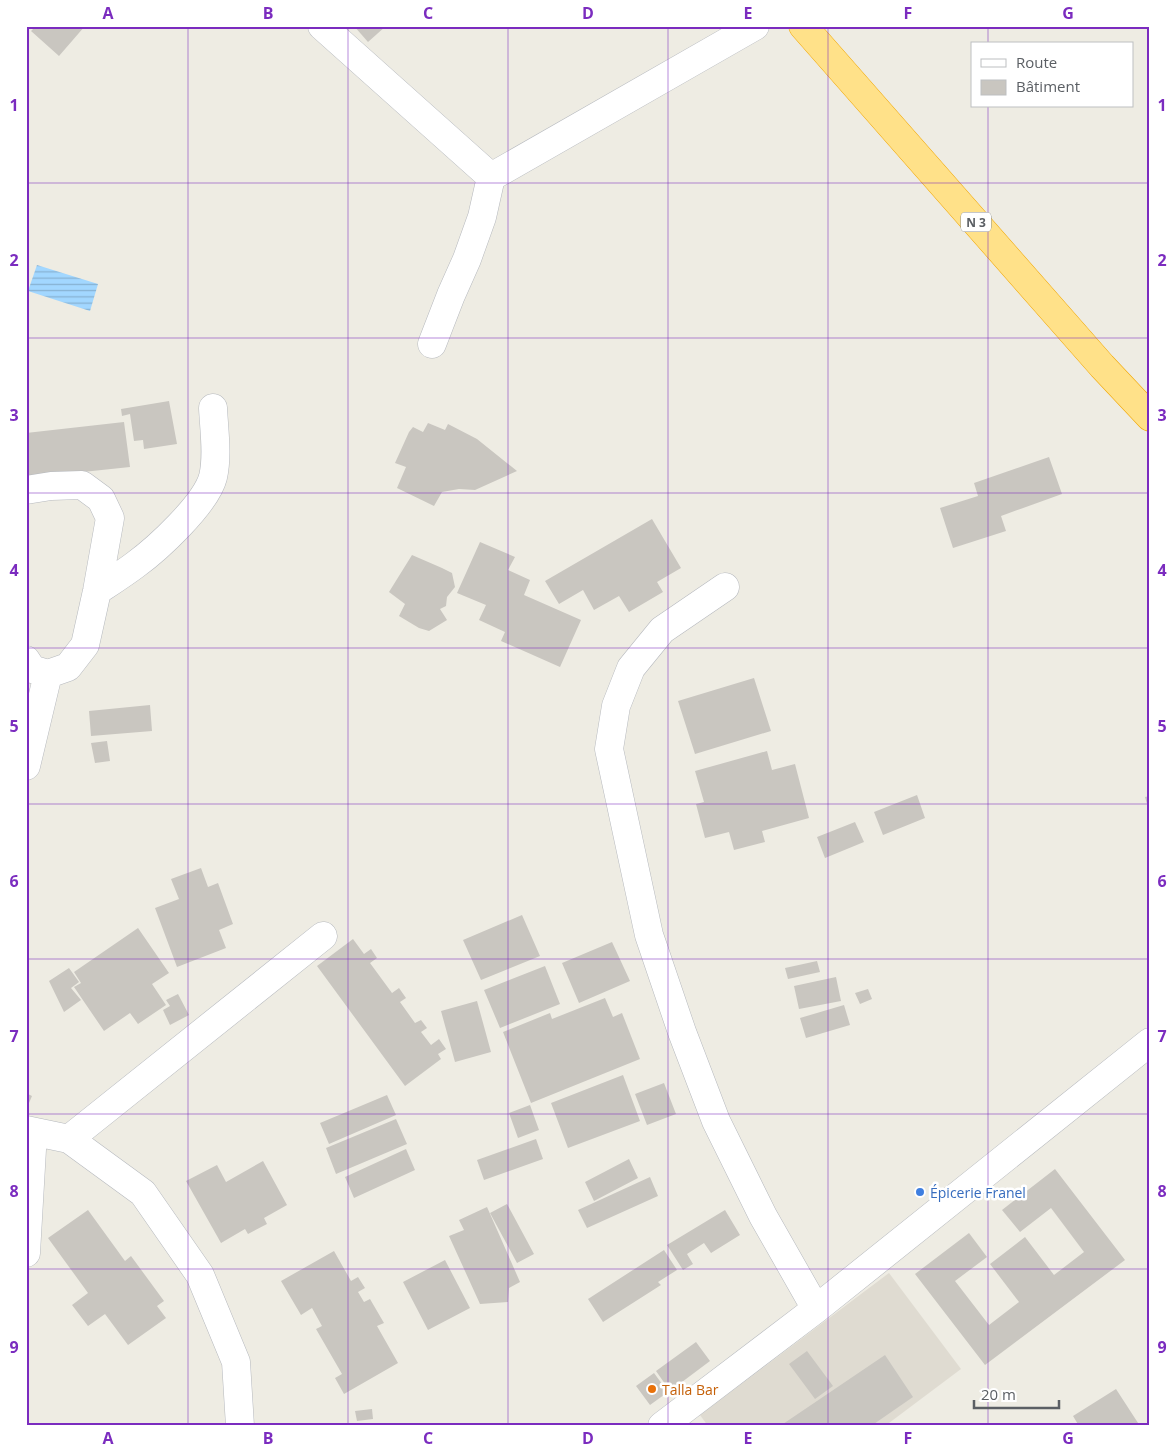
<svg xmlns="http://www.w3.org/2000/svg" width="1176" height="1452" font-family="'Open Sans',sans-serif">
<defs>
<pattern id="water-rules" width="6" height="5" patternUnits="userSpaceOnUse" patternTransform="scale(1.25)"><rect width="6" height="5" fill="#a2d7ff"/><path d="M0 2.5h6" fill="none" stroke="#87b2d2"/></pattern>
</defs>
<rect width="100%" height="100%" fill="#eeece3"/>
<!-- education -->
<path fill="#dfdbd1" d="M889,1273L961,1369L885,1426H708L700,1415Z"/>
<!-- water -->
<path fill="url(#water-rules)" d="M37,265L98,284L90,311L28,291Z"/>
<!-- building -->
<path fill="#c9c6c0" d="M36,26H85L59,56L31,31Z
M354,26H386L368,42Z
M169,401L177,444L144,449L143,440L134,441L130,414L122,416L121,409Z
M124,422L130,467L26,478V433Z
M428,423L445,430L448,424L477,439L517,471L475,490L459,489L442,492L434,506L397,488L406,467L395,463L409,432L413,427L423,432Z
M1049,457L1062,494L1001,516L1006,531L953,548L940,508L978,496L974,483Z
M652,519L681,568L657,582L663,592L629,612L619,596L594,610L583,590L559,604L545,581Z
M480,542L515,557L508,570L530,580L524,595L581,620L560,667L501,641L505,632L479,620L486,605L457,593Z
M412,555L442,568L452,573L455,587L447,597L446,606L440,609L447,620L429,631L419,628L399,616L405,604L389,592Z
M754,678L771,731L695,754L678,701Z
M150,705L152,731L91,736L89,711Z
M107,741L110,761L95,763L91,743Z
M767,751L772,770L795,764L809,818L762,831L765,842L734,850L729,832L705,838L696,804L704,802L695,771Z
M917,795L925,818L883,835L874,812Z
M1150,796V811H1149L1145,797Z
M855,822L864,842L825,858L817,837Z
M201,868L208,887L218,883L233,924L219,930L226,948L177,967L155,908L179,899L171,879Z
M522,915L540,956L481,980L463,940Z
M138,928L169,973L152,984L166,1005L138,1024L130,1013L104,1031L74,987L81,983L74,972Z
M353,939L364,954L371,949L377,958L370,963L392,993L399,988L406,998L400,1002L415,1023L421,1020L427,1028L421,1032L431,1045L439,1039L446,1049L438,1054L441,1059L405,1086L317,966Z
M612,942L630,981L579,1003L562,963Z
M817,961L820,972L788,979L785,968Z
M545,966L560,1004L500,1028L484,990Z
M69,968L79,982L71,988L81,1000L64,1012L49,981Z
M836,977L841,1001L799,1009L794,986Z
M868,989L872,999L860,1004L855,993Z
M178,994L189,1015L170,1025L163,1010L170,1006L166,1000Z
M605,998L613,1017L622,1013L640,1059L531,1103L503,1032L550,1013L552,1019Z
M477,1001L491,1052L455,1062L441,1011Z
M844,1005L850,1025L806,1038L800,1018Z
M623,1075L640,1121L568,1148L551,1103Z
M664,1083L676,1114L647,1125L635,1094Z
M26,1093L32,1096L26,1110Z
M387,1095L396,1115L329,1144L320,1123Z
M530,1105L539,1130L518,1138L509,1113Z
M396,1119L407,1144L336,1174L326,1148Z
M536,1139L543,1159L484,1180L477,1160Z
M406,1149L415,1170L354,1198L345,1177Z
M629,1159L638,1178L594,1201L585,1182Z
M263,1161L287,1205L264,1218L267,1224L248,1234L245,1229L221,1243L186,1181L217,1165L226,1182Z
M1055,1169L1125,1260L985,1365L915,1274L969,1233L987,1257L955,1281L989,1325L1019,1302L990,1264L1025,1237L1054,1275L1084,1252L1051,1208L1020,1232L1002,1210Z
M650,1177L658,1196L587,1228L578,1210Z
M507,1204L534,1254L517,1263L490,1213Z
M487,1207L520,1282L509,1288L508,1302L480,1304L449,1236L464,1230L459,1220Z
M88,1210L125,1261L131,1256L164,1301L157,1306L166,1318L128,1345L105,1314L88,1326L72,1305L88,1293L48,1238Z
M725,1210L740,1235L711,1253L704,1243L687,1254L693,1264L683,1270L667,1245Z
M664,1250L677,1270L658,1282L661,1285L603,1322L588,1299Z
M334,1251L351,1281L358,1277L365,1288L358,1292L364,1302L370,1299L384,1323L377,1326L398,1363L344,1394L335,1378L342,1374L316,1329L322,1326L312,1308L301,1315L281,1281Z
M445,1260L470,1308L428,1330L403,1282Z
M696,1342L710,1361L670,1391L656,1371Z
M807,1351L833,1386L815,1399L789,1364Z
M885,1355L913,1397L871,1426H780Z
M654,1373L668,1392L650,1405L636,1386Z
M1116,1389L1140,1426H1079L1073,1416Z
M372,1409L373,1419L357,1421L355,1411Z"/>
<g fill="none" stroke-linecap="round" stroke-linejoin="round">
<defs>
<path id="minor" d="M322,26L491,177
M432,344L451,295L467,259L482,217L491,177L755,26
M26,490L51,486L82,485L101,499L110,518L97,591L85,645L68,667L48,674L32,669L26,660
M725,587L662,630L631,668L616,706L609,749L649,935L682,1032L716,1121L763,1216L816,1309
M97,591C109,583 123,574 135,565C157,549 206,504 213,477C218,456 214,429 213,408
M26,766L48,674
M26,1130L69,1139L143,1193L200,1275L236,1362L240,1426
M69,1139L323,936
M26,1253L33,1132
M662,1426L816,1309L1150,1042"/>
<path id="highway" d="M803,26L1102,366L1150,417"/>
</defs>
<!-- minor casing -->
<use href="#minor" stroke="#b6b9be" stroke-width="29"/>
<!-- highway casing -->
<use href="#highway" stroke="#f1a600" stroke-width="29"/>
<!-- minor -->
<use href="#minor" stroke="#fff" stroke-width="28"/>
<!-- highway -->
<use href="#highway" stroke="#ffe189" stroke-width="28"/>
</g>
<!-- grid -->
<path fill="none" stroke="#7b2cbf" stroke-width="1" stroke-opacity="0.55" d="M188,26V1426M348,26V1426M508,26V1426M668,26V1426M828,26V1426M988,26V44M988,106V1426M26,183H1150M26,338H1150M26,493H1150M26,648H1150M26,804H1150M26,959H1150M26,1114H1150M26,1269H1150"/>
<!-- markers -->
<circle fill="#3f7fe0" stroke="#fff" stroke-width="2" cx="920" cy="1192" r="5"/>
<circle fill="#e8710a" stroke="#fff" stroke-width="2" cx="652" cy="1389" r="5"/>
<g text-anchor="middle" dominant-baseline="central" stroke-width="5" stroke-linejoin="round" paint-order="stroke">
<!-- shield labels -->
<rect fill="#fff" stroke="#8c8f92" stroke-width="1" x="961" y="212.5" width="30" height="19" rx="4"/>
<g font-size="12" font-weight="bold" fill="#5b5f64">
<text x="976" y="222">N 3</text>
</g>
<!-- shop labels -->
<g font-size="14" fill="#366cbe" stroke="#fff" text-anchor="start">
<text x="930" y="1192">Épicerie Franel</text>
</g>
<!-- food labels -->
<g font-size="14" fill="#c56008" stroke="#fff" text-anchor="start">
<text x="662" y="1389">Talla Bar</text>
</g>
</g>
<!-- border -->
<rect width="1176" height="1452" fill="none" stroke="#ffffff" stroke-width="55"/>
<!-- legend -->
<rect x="971" y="42" width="162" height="65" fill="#ffffff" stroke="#bdbfc1"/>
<rect x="981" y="59" width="25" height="8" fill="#ffffff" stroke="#bdbfc1"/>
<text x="1016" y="68" font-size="15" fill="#5b5f64">Route</text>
<rect x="981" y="80" width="25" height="15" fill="#c9c6c0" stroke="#bdbfc1"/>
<text x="1016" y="92" font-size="15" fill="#5b5f64">Bâtiment</text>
<!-- scale -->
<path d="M974 1400v8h85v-8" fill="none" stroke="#5b5f64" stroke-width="2.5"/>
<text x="981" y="1400" font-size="15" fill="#5b5f64" stroke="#ffffff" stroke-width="4" paint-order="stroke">20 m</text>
<rect x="28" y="28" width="1120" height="1396" fill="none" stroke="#7b2cbf" stroke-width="2"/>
<g font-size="16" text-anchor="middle" font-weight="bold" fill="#7b2cbf">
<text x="108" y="19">A</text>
<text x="268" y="19">B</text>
<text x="428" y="19">C</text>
<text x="588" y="19">D</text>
<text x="748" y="19">E</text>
<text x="908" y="19">F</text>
<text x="1068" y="19">G</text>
<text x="14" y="111">1</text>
<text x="1162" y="111">1</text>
<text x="14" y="266">2</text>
<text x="1162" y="266">2</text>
<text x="14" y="421">3</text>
<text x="1162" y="421">3</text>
<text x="14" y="576">4</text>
<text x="1162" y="576">4</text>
<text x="14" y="732">5</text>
<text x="1162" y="732">5</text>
<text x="14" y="887">6</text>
<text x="1162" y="887">6</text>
<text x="14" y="1042">7</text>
<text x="1162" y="1042">7</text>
<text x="14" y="1197">8</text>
<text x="1162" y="1197">8</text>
<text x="14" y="1353">9</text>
<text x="1162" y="1353">9</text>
<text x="108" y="1444">A</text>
<text x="268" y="1444">B</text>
<text x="428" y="1444">C</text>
<text x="588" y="1444">D</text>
<text x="748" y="1444">E</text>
<text x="908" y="1444">F</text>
<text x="1068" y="1444">G</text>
</g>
</svg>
